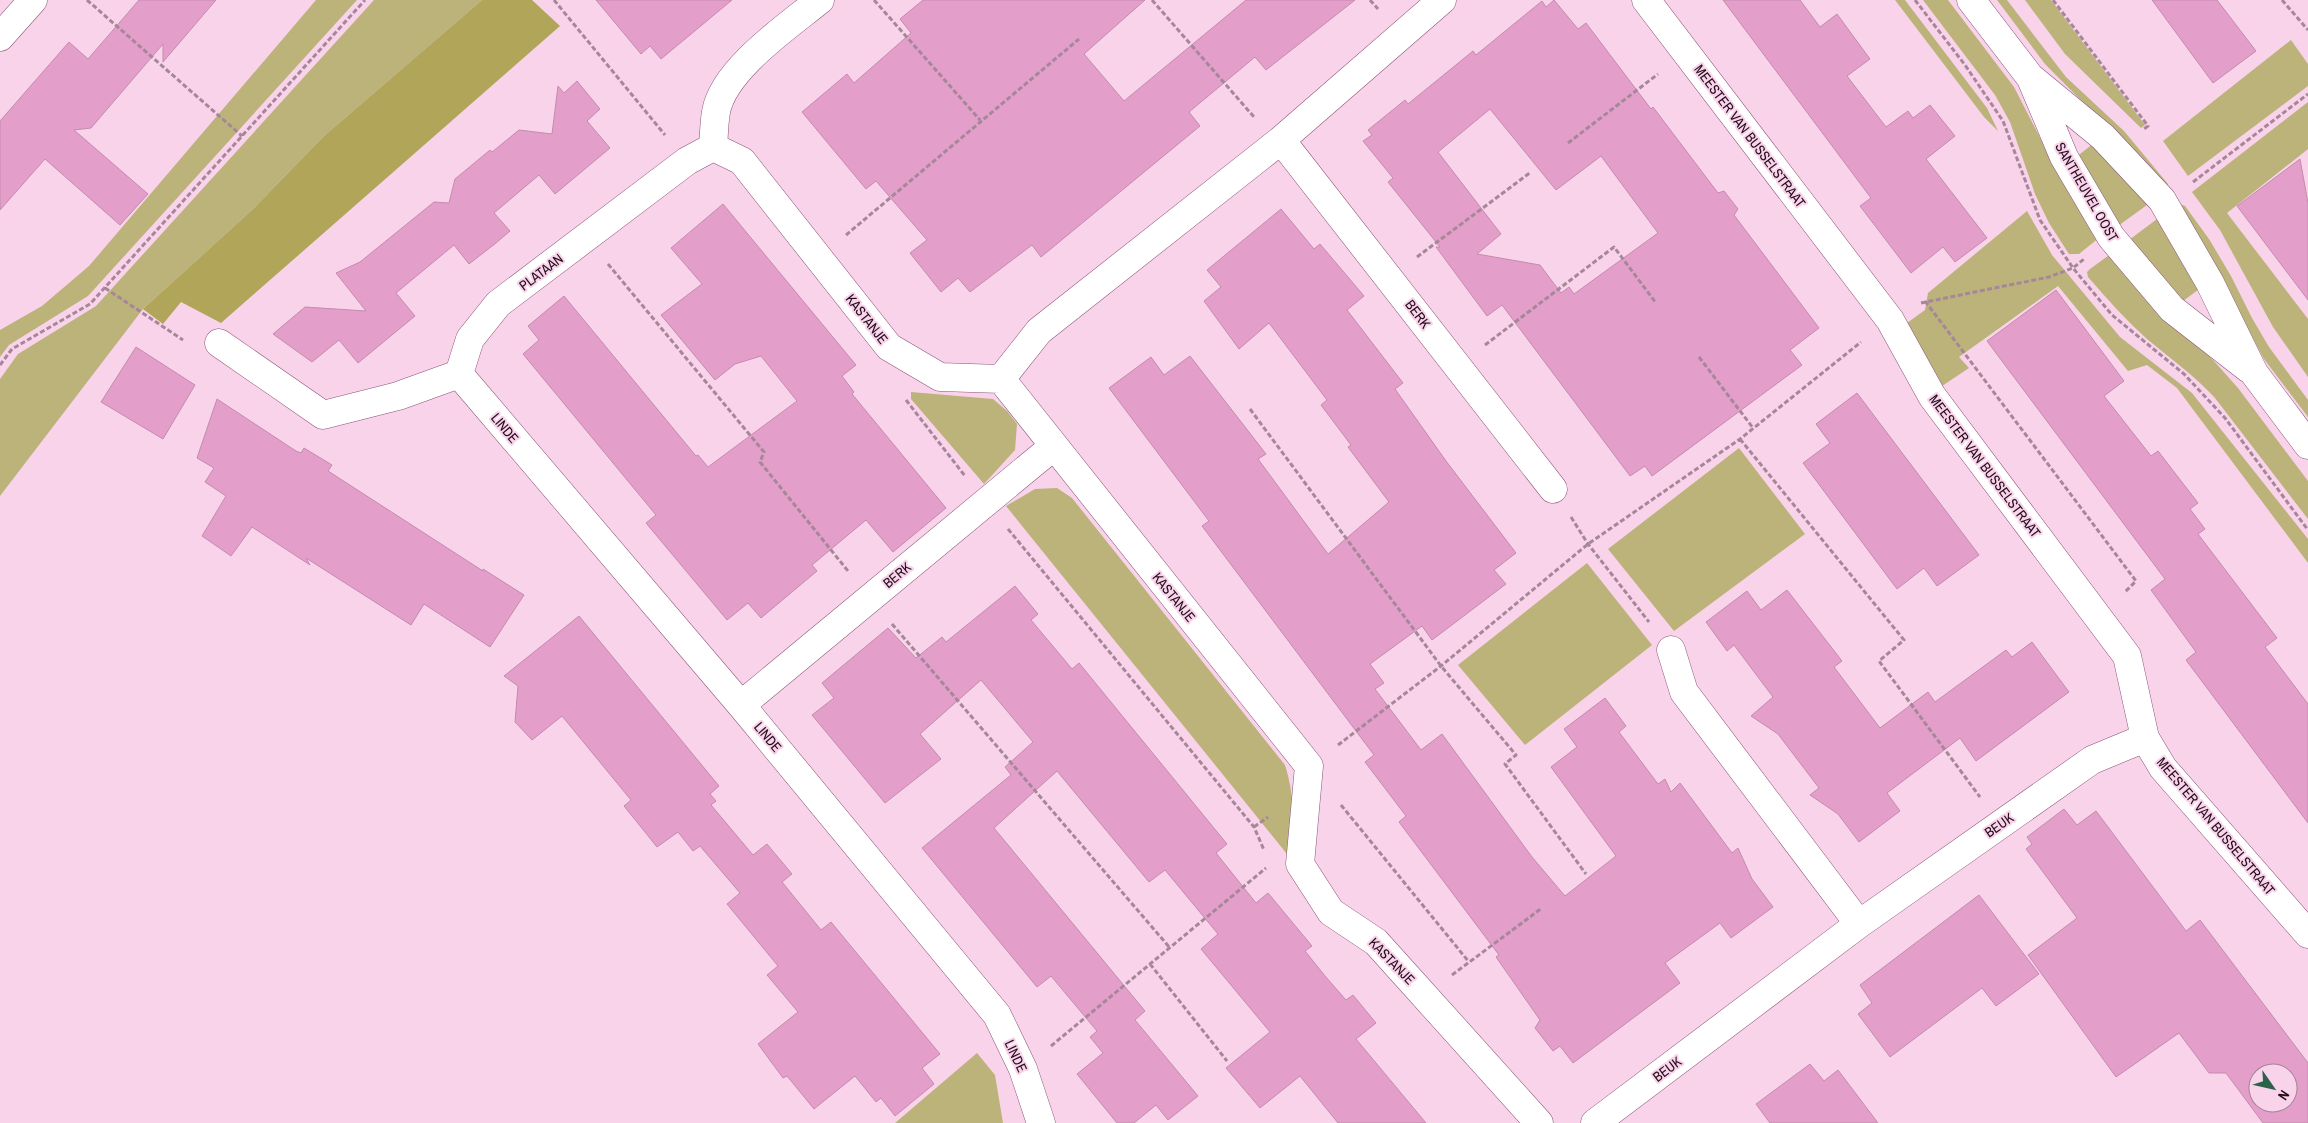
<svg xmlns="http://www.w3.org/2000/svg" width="2308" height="1123" font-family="'Archivo Narrow',sans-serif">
<rect width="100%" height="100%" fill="#f9d3ea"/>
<!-- green -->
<path fill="#bbb37a" d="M316,0H357L88,296L9,345L0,357V330L42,306L89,266Z
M374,0H482L324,136L252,210L143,309L0,496V379L18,354L96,306Z
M1895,0H1905L1987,108L1998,131L1984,117Z
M1923,0H1948L2014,87L2052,161L2100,237L2079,254H2069L2049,223L2035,194L2010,122L1995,95Z
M1997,0H2007L2066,77L2124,131L2168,184V188L2045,64Z
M2025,0H2051L2145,125L2141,128L2065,54Z
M2291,40L2308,64V86L2188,176L2163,141Z
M2308,102V149L2227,213L2308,319V377L2273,327L2220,230L2192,192Z
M2094,143L2122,171L2147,205L2118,226L2075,158Z
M2180,204L2185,206L2209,239L2231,276L2252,318L2269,347L2308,400V417L2264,359Z
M2027,211L2052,255L2120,337L2192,393L2308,539V563L2177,388L2147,365L2128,371L2058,286L1959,357L1969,368L1942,386L1907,323L1925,310L1928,293Z
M2157,219L2202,287L2183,301L2129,240Z
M2112,253L2176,324L2213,360L2238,388L2308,481V519L2215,398C2194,375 2171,359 2147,339C2126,320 2107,299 2088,277L2087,272L2090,269Z
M911,392L993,399L1007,411L1017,424L1015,450L984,484L911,399Z
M1739,448L1805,534L1674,631L1608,549Z
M1057,488L1072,498L1285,765C1294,794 1296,825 1287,854L1006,506L1035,489Z
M1587,563L1652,645L1525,745L1458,665Z
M977,1053L995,1075L1003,1123H895Z"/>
<!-- forest -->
<path fill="#b0a559" d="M482,0H532L560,26L221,323L181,302L163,324L143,309L252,210L324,136Z"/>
<!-- building -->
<path fill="#e39ec9" stroke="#c58aaf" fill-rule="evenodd" d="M139,0H216L163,62V44L91,128L74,130L148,194L120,225L45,159L0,210V121L69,42L88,59Z
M596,0H732L661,59L650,46L641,54Z
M923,0H1145L1084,54L1124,101L1246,0H1355L1266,70L1255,57L1189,112L1200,126L1041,257L1032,245L970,292L958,278L941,292L910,253L927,240L876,181L866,189L802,112L847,74L854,83L911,33L900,19Z
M1554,0L1578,29L1586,23L1651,109L1653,107L1718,193L1724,191L1738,209L1734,215L1819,328L1790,350L1802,365L1652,476L1645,466L1630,476L1502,305L1487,316L1436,247H1440L1388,182L1393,178L1363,141L1372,135L1368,130L1405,100L1408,104L1473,51L1476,55L1542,1L1546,7ZM1490,109L1556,190L1601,156L1658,233L1574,294L1569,287L1561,293L1540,265L1477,254L1501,234L1438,152Z
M1723,0H1800L1820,27L1837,14L1870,59L1847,76L1886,127L1908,111L1913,118L1930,105L1955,136L1926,159L1987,238L1955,262L1943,247L1911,273L1860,206L1871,198Z
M2152,0H2217L2256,51L2213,83Z
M577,81L600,109L587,121L610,148L555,194L539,175L494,213L510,231L496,243L469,264L454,245L396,293L415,316L358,363L339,340L312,362L273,334L305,307L366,311L336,273L360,262L434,202L449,203L455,179L490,150L492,152L519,130L552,134L558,86L564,93Z
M2300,159L2308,203V300L2237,206Z
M723,204L856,365L842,376L854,392L852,394L946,508L893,552L866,520L812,565L817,571L761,618L748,603L727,620L646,523L656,515L523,354L539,340L528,326L564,296L696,456L698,455L708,467L797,401L761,356L735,364L715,380L661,315L702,284L671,248Z
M1281,209L1314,249L1320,244L1364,296L1347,310L1403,383L1395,389L1446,461L1516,553L1494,570L1506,584L1432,640L1422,626L1370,664L1384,683L1375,689L1421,750L1442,734L1532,857L1565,896L1616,856L1551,767L1577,747L1564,729L1605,698L1626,726L1619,732L1658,784L1665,779L1671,792L1680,783L1732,853L1738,848L1752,879L1773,907L1731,938L1720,923L1665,963L1680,983L1573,1063L1560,1046L1553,1051L1535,1028L1540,1020L1496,957L1499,955L1399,822L1406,816L1365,762L1374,755L1202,526L1209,521L1109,388L1151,357L1164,375L1190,356L1266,454L1258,459L1328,554L1389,502L1348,447L1351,445L1321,405L1327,400L1269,323L1239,349L1204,301L1221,287L1207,270Z
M2056,290L2124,381L2104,396L2151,456L2158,451L2198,503L2190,509L2205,529L2198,534L2277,638L2265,647L2308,704V823L2186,660L2196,652L2151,590L2165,579L1987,341Z
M136,347L195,385L163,439L101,402Z
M1857,393L1979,555L1937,586L1924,568L1897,589L1803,463L1830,443L1816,424Z
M217,399L296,451L301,453L304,448L332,465L328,471L483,571V569L524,595L490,647L424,604L411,625L306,558L310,565L252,527L231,556L202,536L226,496L205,482L214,468L197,458Z
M1015,586L1038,614L1031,620L1072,669L1079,663L1227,844L1216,853L1256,903L1268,893L1312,946L1305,951L1325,976L1346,1000L1353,995L1376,1023L1356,1039L1426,1123H1338L1300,1076L1260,1108L1226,1068L1270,1032L1201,949L1218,934L1165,870L1149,882L1057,771L994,828L1145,1011L1135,1020L1198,1096L1168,1120L1156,1105L1134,1123H1117L1077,1074L1103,1053L1090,1037L1097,1031L1051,976L1037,987L922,848L1011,775L1005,767L1033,742L981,680L920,734L941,759L885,803L812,715L834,698L822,683L888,628L916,658L942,637L946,642Z
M1787,590L1842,661L1834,667L1880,728L1928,692L1935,702L2006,650L2012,657L2032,642L2069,692L1976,761L1960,738L1887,793L1900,811L1859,842L1838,814L1810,795L1819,788L1778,734L1751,716L1773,697L1734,645L1727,651L1706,622L1747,591L1761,610Z
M579,616L719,786L710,794L716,801L711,805L753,855L767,844L792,874L782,882L821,930L831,922L940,1054L922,1068L934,1084L895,1116L881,1098L876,1102L855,1076L814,1109L787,1076L783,1078L758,1044L798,1012L767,975L778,966L727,904L740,893L700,846L693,851L678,832L657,847L624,806L631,800L562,716L532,740L515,722L518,686L504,676Z
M2064,809L2077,825L2096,811L2186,931L2200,920L2308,1063V1123H2263L2226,1073H2209L2179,1033L2116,1077L2028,955L2077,918L2026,849L2032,844L2027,837ZM2258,1073H2288V1103H2258Z
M1979,895L2039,974L1996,1006L1982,988L1890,1057L1858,1014L1872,1003L1860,985Z
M1810,1064L1824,1081L1838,1070L1878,1123H1770L1756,1104Z"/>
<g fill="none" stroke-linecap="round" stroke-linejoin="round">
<defs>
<path id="minor" d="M1646,0L1890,320L1932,396L2127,656L2145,738L2163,768L2308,934
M0,37L33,0
M1281,140L1553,489
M713,147L742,161L889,347L940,377L1001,379L1309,766L1300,864L1331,912L1376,942L1539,1123
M219,343L323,415L398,396L459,374L470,339L498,304L687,161L713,147C714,136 714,123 716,112C723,70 788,26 820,0
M459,374L741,705L997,1015L1023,1069L1041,1123
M1001,379L1039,331L1281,140L1442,0
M1671,650L1684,692L1859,924
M741,705L1054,446
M1595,1123L1859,924L2092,760L2145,738"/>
<path id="tertiary" d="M1971,0L2030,77L2103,137L2162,200L2210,283L2254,373L2308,445
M2032,81L2064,157L2111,237L2172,309L2249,369"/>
</defs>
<!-- minor casing -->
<use href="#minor" stroke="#8b5478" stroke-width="29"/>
<!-- tertiary casing -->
<use href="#tertiary" stroke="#8b5478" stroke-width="29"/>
<!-- path -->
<path stroke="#a6879a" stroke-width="3" stroke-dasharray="5 2.5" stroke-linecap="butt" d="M87,0L242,136
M554,0L665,135
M874,0L980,120
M1152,0L1254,117
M1370,0L1378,9
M1915,0L1965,65L2003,121L2040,220L2073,268L2112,315L2184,374L2225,418L2308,530
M2053,0L2148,126L2144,129
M2282,0L2308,30
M1568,143L1658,74
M2193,182L2308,94
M846,235L1079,39
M1417,257L1531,172
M608,264L764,452L760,462L848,571
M105,288L183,340
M1925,301L2136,581L2124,593
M1921,303L2049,277L2073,268L2084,259
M1485,345L1614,247L1656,303
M1699,357L1753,428
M0,365L12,349L90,304L365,0
M906,400L965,476
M1250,409L1441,666L1516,755L1505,764L1586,874
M1740,439L1904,640L1879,661L1980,797
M1571,517L1588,544L1649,622
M1008,529L1254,827L1264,850
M892,624L1170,948
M1338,745L1441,666L1588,544L1740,439L1861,342
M1341,805L1469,962
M1254,827L1268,817
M1150,964L1227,1061
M1452,975L1542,908
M1051,1046L1266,868"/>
<!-- minor -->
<use href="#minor" stroke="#fff" stroke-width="28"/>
<!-- tertiary -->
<use href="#tertiary" stroke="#fff" stroke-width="28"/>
</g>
<g text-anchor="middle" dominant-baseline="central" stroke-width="4" stroke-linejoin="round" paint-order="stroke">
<!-- street labels -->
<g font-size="14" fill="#220d1b" stroke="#f9d3ea">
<text transform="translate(1750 136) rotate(53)">MEESTER VAN BUSSELSTRAAT</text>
<text transform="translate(2087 192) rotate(60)">SANTHEUVEL OOST</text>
<text transform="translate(541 272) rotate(-37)">PLATAAN</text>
<text transform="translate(1418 314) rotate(53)">BERK</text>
<text transform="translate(867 319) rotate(52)">KASTANJE</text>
<text transform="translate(505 428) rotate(50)">LINDE</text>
<text transform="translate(1985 466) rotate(53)">MEESTER VAN BUSSELSTRAAT</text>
<text transform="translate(897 575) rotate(-40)">BERK</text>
<text transform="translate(1174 597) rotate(51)">KASTANJE</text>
<text transform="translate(768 737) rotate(50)">LINDE</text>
<text transform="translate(1999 825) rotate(-35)">BEUK</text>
<text transform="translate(2216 826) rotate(50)">MEESTER VAN BUSSELSTRAAT</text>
<text transform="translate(1392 961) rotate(46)">KASTANJE</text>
<text transform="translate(1016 1056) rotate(65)">LINDE</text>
<text transform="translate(1667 1069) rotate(-37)">BEUK</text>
</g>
</g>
<!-- north arrow -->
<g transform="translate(2273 1088) rotate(124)"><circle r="24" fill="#f9d3ea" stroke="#a38497"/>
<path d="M0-4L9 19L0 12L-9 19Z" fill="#2c6249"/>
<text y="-8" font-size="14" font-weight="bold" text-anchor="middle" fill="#220d1b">N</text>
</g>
</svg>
